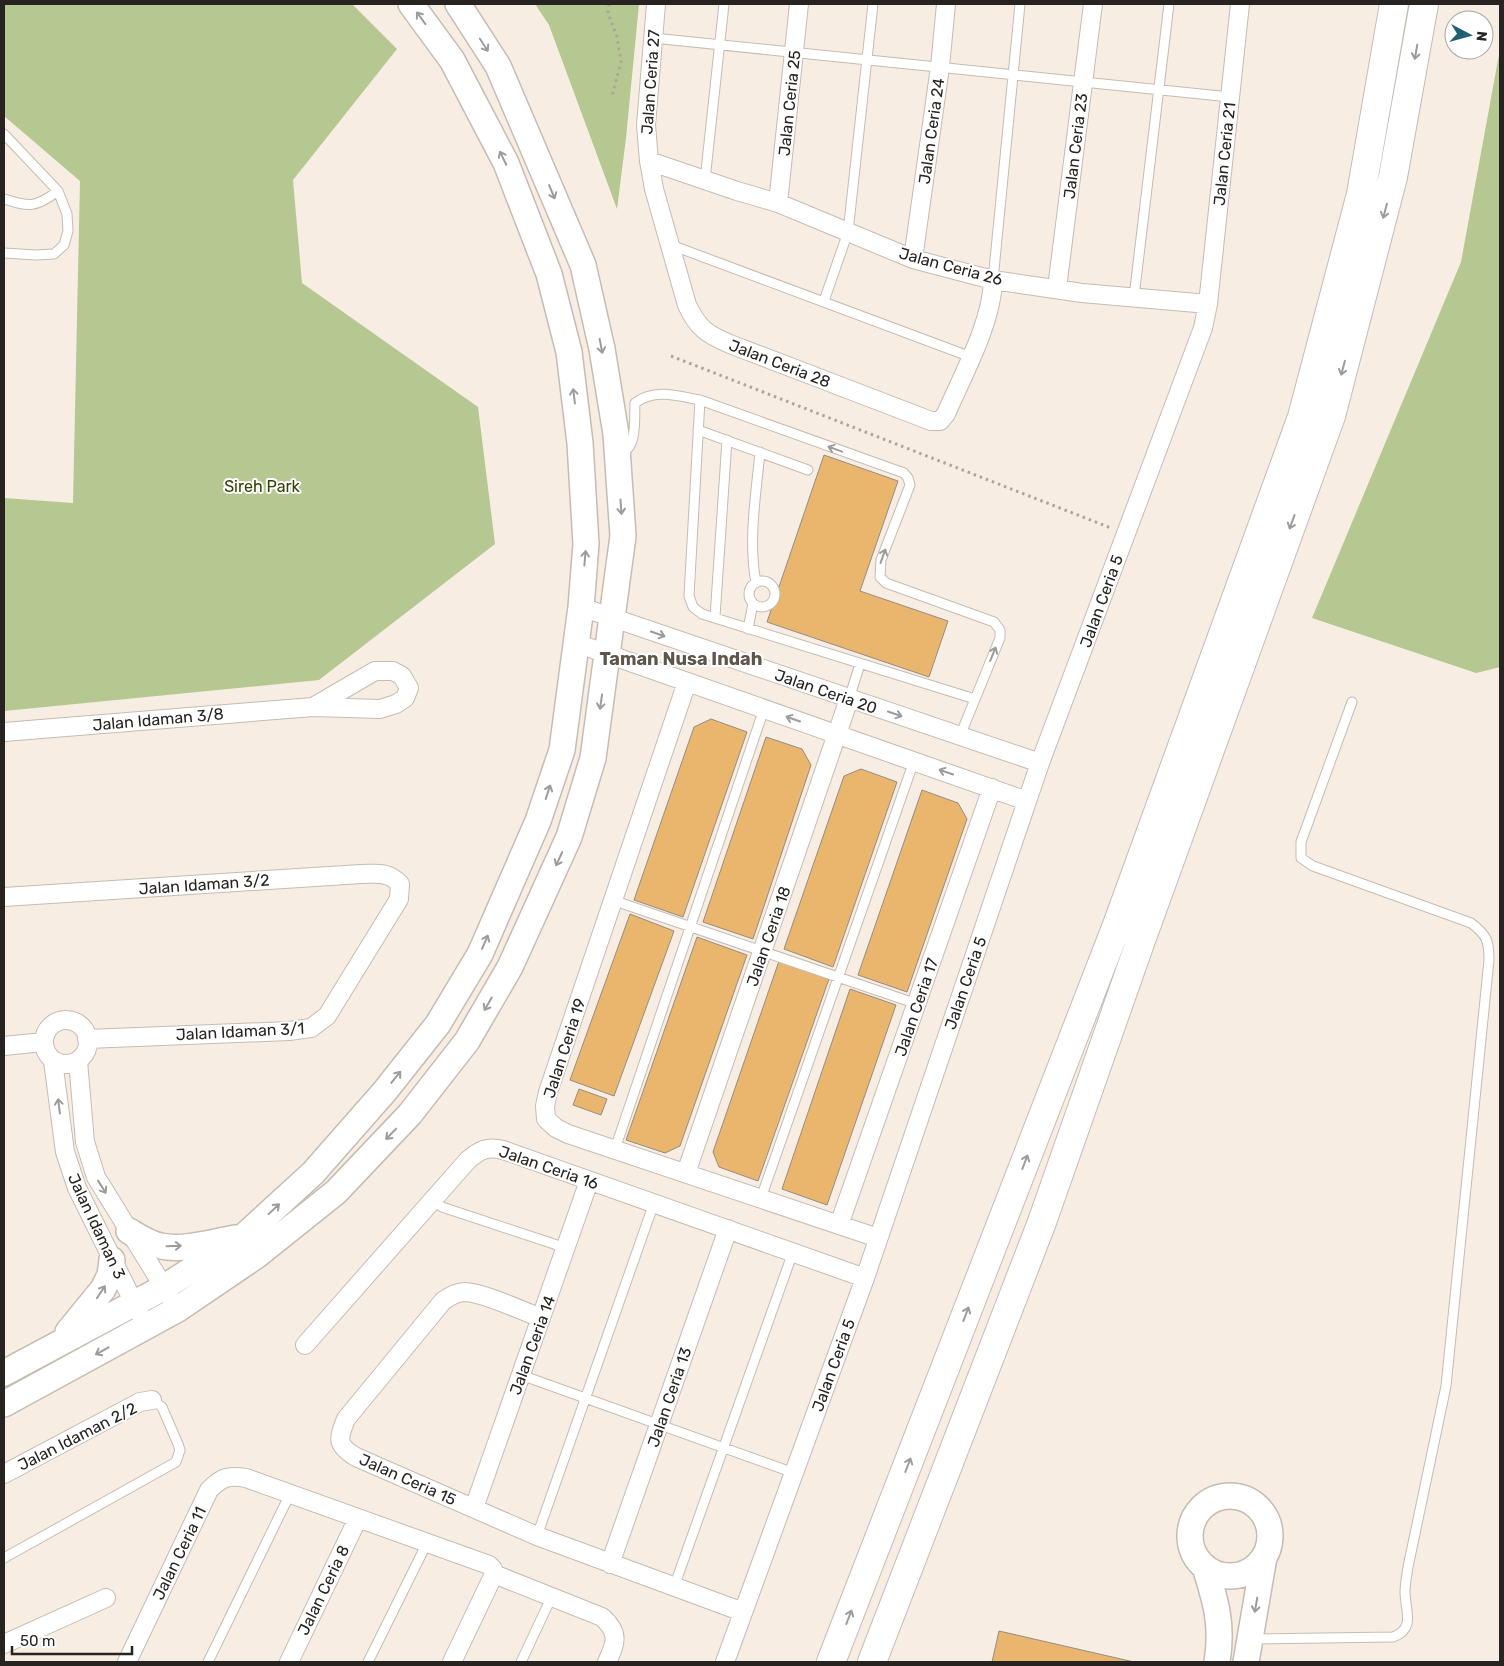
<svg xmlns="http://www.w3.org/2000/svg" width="1504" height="1666" font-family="Rubik,sans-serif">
<rect width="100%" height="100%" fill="#f7ede3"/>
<path fill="#b5c891" d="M4 4H352L397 49 293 180 302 283 478 407 495 544 319 680 4 711V498L73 503 80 181 4 116Z
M535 4H639L626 138 617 209 549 25Z
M1500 49V667L1476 673 1312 618 1461 262Z"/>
<path fill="#eab66e" stroke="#948c83" d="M824 455 898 481 860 591 948 621 929 677 767 622Z
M711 719 747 732 683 917 634 900 694 727Z
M766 737 802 749 811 765 753 939 703 922Z
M861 769 897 782 833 967 784 949 844 776Z
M922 790 958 803 967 819 907 992 858 975Z
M630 914 674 931 614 1096 570 1080Z
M697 937 747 955 680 1146 665 1153 626 1140Z
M779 961 829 979 758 1181 719 1167 713 1152Z
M850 989 896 1005 827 1205 782 1189Z
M579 1089 607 1099 601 1115 573 1105Z
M999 1631 1134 1662H992Z"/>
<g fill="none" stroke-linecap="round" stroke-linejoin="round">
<g stroke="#c5bcb2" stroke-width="11">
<path id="lane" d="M653 38 1230 97
M4 134 58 191 67 214 68 231 64 245 54 254 36 255 4 253
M705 180 724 4
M4 199C30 207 35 208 58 191
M671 245 971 357
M993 280 1020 4
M1134 297 1169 4
M824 301 848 232 873 4
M700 400 689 596 693 607 702 614 975 699
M698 430 808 470
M620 453C638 449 634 418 635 403 655 388 678 396 700 400L904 473 908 478 910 485 881 560 880 577 886 583 994 622 1000 630V638L960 736
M749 594a13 13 0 1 1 26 0a13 13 0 1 1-26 0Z
M756 583C748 540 756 495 760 452
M715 617 727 440
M748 629 753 603
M849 699 860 664
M612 900 917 1004
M615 1149 764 709
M761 1198 914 761
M432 1200 442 1207 566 1248
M521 1375 794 1473
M537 1536 654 1203
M4 1558 176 1462 180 1450 178 1444 162 1407 152 1400
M674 1587 793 1252
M1253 1639 1393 1637C1416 1629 1405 1610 1405 1592 1405 1583 1407 1575 1408 1567L1446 1386 1489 960C1489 941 1487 935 1471 923L1313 866 1301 858V842L1352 702
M208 1662 290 1494
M368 1662 427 1543
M521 1662 552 1596"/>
</g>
<g stroke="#c5bcb2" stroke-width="20">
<path id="street" d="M649 161 646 125 656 4
M778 203 799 4
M913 259 940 67 946 4
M993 280C992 323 963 374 946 414L940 421H931L730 344C706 334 698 328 687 305L654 189 649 161 737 191 778 203 913 259 993 280 1082 293 1208 304
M1057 288 1093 4
M581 607 1040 763
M576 643 1027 801
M687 682 548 1092 545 1106 546 1119 556 1128 568 1134 878 1238
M4 732 313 707 380 709 396 704 405 698 409 688 402 676 393 671H375L313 707
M4 897 361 874C377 874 388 871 400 884L399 899 327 1016 311 1028 289 1031 87 1039
M44 1042a22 22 0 1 1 44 0a22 22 0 1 1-44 0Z
M4 1046 43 1042
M53 1061 65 1152 77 1188 139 1313
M78 1061 85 1142 96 1177 170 1297
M686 1173 849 699
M839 1225 992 788
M541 1318C523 1311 484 1293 465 1292 457 1292 450 1296 443 1301L346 1419C338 1439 336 1445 356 1457L537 1536 743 1612
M305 1345 468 1160C480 1150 487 1146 503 1150L865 1278
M4 1474 140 1402 152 1400
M474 1508 589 1181
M610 1564 728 1229
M4 1644 106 1598
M127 1662 209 1490C222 1477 228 1475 246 1478L489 1565 493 1569 494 1574 602 1617C620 1633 616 1643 607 1662
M289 1662 358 1518
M452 1662 494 1574
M725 1662 865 1278 1040 763 1203 328 1208 304 1240 4"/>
</g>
<g stroke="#c5bcb2" stroke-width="28">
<path id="secondary" d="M129 1231C139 1237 149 1244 161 1246 182 1251 213 1242 235 1238
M68 1332 103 1289 110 1275 112 1260
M4 1373 163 1288 243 1237 313 1173 385 1091 438 1024 480 954 538 821 562 750 581 607 586 544 580 443 569 352 549 274 506 163 452 60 411 4
M4 1404 178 1309 256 1256 336 1192 410 1114 467 1041 510 967 569 837 593 758 623 536 616 434 602 349 583 265 498 66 458 4
M1190 1536a40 40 0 1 1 80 0a40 40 0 1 1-80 0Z
M1205 1567C1216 1602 1223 1625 1217 1662
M1246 1662 1264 1557"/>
</g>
<g stroke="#c5bcb2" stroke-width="30">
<path id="highway" d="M831 1662 1117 925 1302 417 1361 194 1394 4
M872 1662 1042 1222 1140 943 1331 416 1393 177 1424 4"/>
</g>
<path stroke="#aca49d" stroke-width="3" stroke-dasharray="2.5 4" stroke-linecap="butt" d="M609 4 608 13 617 37 621 62 612 96
M671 356 1111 528"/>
<use href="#lane" stroke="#fff" stroke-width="9"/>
<use href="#street" stroke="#fff" stroke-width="18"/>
<use href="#secondary" stroke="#fff" stroke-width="25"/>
<use href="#highway" stroke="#fff" stroke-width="28"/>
</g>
<defs><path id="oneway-shaft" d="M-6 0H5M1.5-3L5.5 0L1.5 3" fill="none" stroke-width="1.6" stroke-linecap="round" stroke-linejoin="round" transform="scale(1.25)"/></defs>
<g stroke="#9e9c9b">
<use href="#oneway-shaft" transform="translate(421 18) rotate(-126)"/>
<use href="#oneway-shaft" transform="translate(484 45) rotate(57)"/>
<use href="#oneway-shaft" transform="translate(1416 52) rotate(100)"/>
<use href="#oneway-shaft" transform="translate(503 158) rotate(-116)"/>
<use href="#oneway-shaft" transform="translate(552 192) rotate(67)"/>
<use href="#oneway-shaft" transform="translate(1385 211) rotate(105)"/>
<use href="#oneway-shaft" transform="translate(601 346) rotate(79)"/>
<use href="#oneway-shaft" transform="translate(1343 368) rotate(105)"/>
<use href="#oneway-shaft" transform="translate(574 396) rotate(-97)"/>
<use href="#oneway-shaft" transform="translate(835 449) rotate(-160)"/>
<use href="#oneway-shaft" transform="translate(621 507) rotate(86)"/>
<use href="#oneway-shaft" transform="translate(1292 522) rotate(110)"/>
<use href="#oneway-shaft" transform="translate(883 556) rotate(-71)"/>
<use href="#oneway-shaft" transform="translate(585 558) rotate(-85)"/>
<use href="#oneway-shaft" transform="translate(658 634) rotate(19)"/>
<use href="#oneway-shaft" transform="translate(993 654) rotate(-68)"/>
<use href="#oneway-shaft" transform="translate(601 702) rotate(98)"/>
<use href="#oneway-shaft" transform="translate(895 714) rotate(19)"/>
<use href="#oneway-shaft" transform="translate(793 719) rotate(-161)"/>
<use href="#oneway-shaft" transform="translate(946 772) rotate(-161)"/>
<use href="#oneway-shaft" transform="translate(548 792) rotate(-72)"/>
<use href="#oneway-shaft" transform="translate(559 859) rotate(115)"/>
<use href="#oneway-shaft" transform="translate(485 942) rotate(-66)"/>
<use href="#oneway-shaft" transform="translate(488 1004) rotate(120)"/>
<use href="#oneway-shaft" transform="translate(396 1077) rotate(-51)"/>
<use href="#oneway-shaft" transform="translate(59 1106) rotate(-97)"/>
<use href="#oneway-shaft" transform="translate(391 1134) rotate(134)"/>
<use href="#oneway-shaft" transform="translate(1025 1162) rotate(-69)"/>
<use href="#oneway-shaft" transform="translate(102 1187) rotate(58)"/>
<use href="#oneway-shaft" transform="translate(274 1209) rotate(-43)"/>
<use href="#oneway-shaft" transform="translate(174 1246) rotate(-2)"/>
<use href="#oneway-shaft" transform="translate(101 1292) rotate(-56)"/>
<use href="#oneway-shaft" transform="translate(966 1314) rotate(-69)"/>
<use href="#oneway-shaft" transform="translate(102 1351) rotate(151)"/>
<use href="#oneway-shaft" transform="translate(908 1465) rotate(-69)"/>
<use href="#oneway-shaft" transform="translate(1256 1605) rotate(100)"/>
<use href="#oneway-shaft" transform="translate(849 1617) rotate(-69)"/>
</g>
<g text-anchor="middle" stroke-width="4" stroke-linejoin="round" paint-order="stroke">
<g font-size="16" fill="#272320" stroke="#fff">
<text transform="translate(650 82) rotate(-86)" y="6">Jalan Ceria 27</text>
<text transform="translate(789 103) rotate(-84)" y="6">Jalan Ceria 25</text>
<text transform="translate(931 131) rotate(-82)" y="6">Jalan Ceria 24</text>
<text transform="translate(1075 146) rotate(-83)" y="6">Jalan Ceria 23</text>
<text transform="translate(1224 154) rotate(-84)" y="6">Jalan Ceria 21</text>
<text transform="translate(951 266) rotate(15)" y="6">Jalan Ceria 26</text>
<text transform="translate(780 363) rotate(21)" y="6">Jalan Ceria 28</text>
<text transform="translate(1101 601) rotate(-70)" y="6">Jalan Ceria 5</text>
<text transform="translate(826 691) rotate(19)" y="6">Jalan Ceria 20</text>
<text transform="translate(158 719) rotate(-5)" y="6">Jalan Idaman 3/8</text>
<text transform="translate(204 884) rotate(-4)" y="6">Jalan Idaman 3/2</text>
<text transform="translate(768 936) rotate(-71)" y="6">Jalan Ceria 18</text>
<text transform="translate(965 983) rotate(-71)" y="6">Jalan Ceria 5</text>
<text transform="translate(916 1007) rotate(-71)" y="6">Jalan Ceria 17</text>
<text transform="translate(240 1031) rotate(-3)" y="6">Jalan Idaman 3/1</text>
<text transform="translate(564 1048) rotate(-72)" y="6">Jalan Ceria 19</text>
<text transform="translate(549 1167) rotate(19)" y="6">Jalan Ceria 16</text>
<text transform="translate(97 1226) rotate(65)" y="6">Jalan Idaman 3</text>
<text transform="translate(532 1345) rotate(-70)" y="6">Jalan Ceria 14</text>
<text transform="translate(833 1365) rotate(-70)" y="6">Jalan Ceria 5</text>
<text transform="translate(669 1397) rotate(-71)" y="6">Jalan Ceria 13</text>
<text transform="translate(77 1436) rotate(-27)" y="6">Jalan Idaman 2/2</text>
<text transform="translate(408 1479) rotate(24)" y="6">Jalan Ceria 15</text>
<text transform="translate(179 1553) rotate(-64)" y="6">Jalan Ceria 11</text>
<text transform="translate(323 1590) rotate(-64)" y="6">Jalan Ceria 8</text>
</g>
<g font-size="16" fill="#314003" stroke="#fff">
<text x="262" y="492">Sireh Park</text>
</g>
<g font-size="18" font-weight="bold" fill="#5e564d" stroke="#fff">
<text x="681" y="665">Taman Nusa Indah</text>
</g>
</g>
<rect width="1504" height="1666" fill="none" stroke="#272320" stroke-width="10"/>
<g transform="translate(1469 35) rotate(96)"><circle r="24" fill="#ffffff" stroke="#a9a7a6"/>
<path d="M0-4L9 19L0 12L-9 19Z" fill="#206075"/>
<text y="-8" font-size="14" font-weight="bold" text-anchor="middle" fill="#272320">N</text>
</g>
<path d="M12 1646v8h120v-8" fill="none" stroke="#272320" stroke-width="2.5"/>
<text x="20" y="1646" font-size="15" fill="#272320" stroke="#ffffff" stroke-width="4" paint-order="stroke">50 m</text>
</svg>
